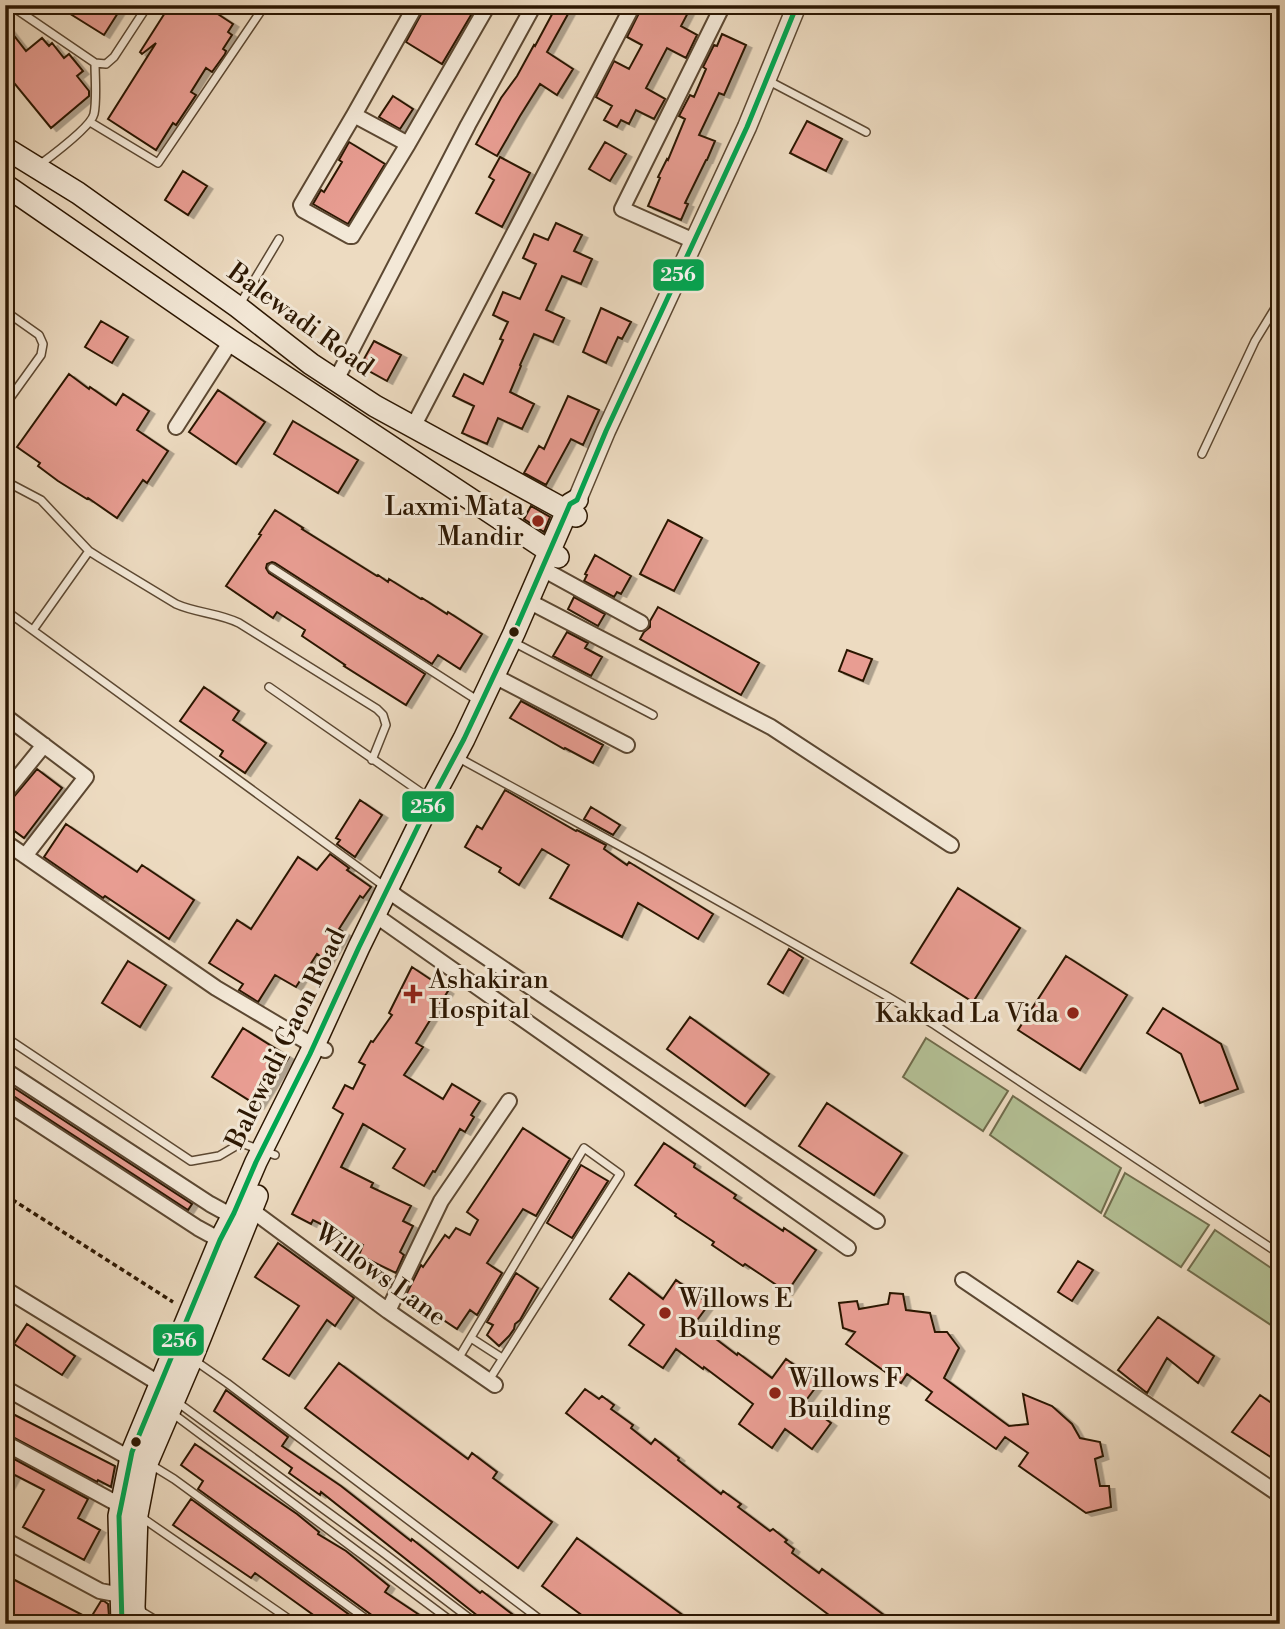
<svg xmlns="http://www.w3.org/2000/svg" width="1285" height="1629" font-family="'Libre Bodoni',serif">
<defs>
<filter id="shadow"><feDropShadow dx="5.5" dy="3" stdDeviation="0" flood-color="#0004"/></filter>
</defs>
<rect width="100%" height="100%" fill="#eddbc1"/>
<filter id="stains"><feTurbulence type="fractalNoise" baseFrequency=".00286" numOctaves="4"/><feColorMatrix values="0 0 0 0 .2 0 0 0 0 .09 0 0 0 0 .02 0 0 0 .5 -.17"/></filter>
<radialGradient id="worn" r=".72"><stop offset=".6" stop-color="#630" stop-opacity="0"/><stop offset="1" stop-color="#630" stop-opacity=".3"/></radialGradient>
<path fill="#b4c196" stroke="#706c4c" stroke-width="2" d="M926 1038 1008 1091 983 1131 903 1077Z
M1013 1096 1121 1168 1101 1213 990 1135Z
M1125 1173 1209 1225 1181 1267 1104 1216Z
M1215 1230 1280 1274V1331L1188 1270Z"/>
<path fill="#e89d92" stroke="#2c1702" stroke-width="2" filter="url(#shadow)" d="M56 5H123L104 35Z
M170 5H204L233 24 228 32 232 35 223 49 226 51 225 54 212 72 206 68 191 92 196 95 176 125 173 123 156 150 108 119 156 43 142 54 140 52Z
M426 5H477L442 64 406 42Z
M557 5H573L547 52 573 69 557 95 540 84 520 116 497 156 476 144 501 98 517 76 534 45 535 46Z
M643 5H651L661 11 664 5H692L681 26 697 35 686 58 667 48 646 88 665 99 654 119 636 110 629 124 621 120 617 127 604 120 612 106 596 97 614 61 629 69 642 45 627 37Z
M5 24 26 51 42 38 49 46 52 43 64 58 69 54 83 71 77 76 89 91V96L51 128 5 72Z
M722 34 746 45 724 95 719 93 699 135 715 141 707 160H706L685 203 688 204 681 220 648 206 660 178 658 177 667 159 668 160 685 119 679 116 690 95 694 97 706 69 703 67 714 45 717 46Z
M393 96 413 109 400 129 379 117Z
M807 121 842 139 826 171 790 153Z
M349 142 385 164 348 224 313 204 321 190 324 192 342 162 339 160Z
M605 142 626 154 610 181 589 169Z
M500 157 530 173 502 227 476 213 494 180 489 177Z
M183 171 207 186 188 215 165 200Z
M556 223 582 235 574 251 592 259 581 284 562 276 546 310 564 318 553 342 534 334 520 365 521 366 510 392 534 404 522 429 498 418 487 444 462 433 474 406 453 396 464 374 483 384 503 340 500 339 508 322 493 315 503 292 520 299 536 264 523 258 534 234 548 240Z
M601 308 631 322 622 339 618 337 606 363 583 352Z
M101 321 128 337 112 363 85 347Z
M374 341 401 355 387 381 360 366Z
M69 374 89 389 90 387 116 405 123 394 149 411 137 430 168 451 147 483 143 480 117 518 88 498 87 499 58 481 38 466 40 463 17 447Z
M218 390 265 422 236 464 189 432Z
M568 396 599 410 583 445 571 439 546 485 524 473 539 446 544 449Z
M293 421 358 460 338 493 274 454Z
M531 506 550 517 544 532 524 519Z
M275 510 303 528 302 529 377 576 378 575 388 582 389 579 421 599 422 598 447 614 448 612 482 634 460 669 438 655 432 664 275 563 272 562 267 564 266 568 269 573 425 674 406 705 344 666 345 665 302 636 305 630 277 612 273 618 226 586 261 535 259 534Z
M668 520 702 538 674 591 640 574Z
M595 555 631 576 621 594 617 592 614 597 584 581 587 575 585 574Z
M574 597 605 614 598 626 568 609Z
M658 607 759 663 741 695 640 639 644 632 650 627V621Z
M567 632 588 643 585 648 602 657 591 676 553 656Z
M847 650 872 659 863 681 839 671Z
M204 687 239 711 233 720 266 743 245 773 220 756 223 751 180 721Z
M521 701 603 745 593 763 565 748 564 749 510 718Z
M37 769 62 788 24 838 5 824V802L12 799Z
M505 790 576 831 577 830 606 845 604 849 627 865 629 862 713 914 698 939 638 903 622 937 550 898 569 865 542 849 519 885 499 872 501 868 465 847 477 826 482 829Z
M360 800 382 815 355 857 337 844 340 840 336 838Z
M591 807 620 825 613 835 584 819Z
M66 824 137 872 142 865 194 900 169 939 105 896 103 898 44 857Z
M330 854 349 868 347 870 371 887 363 898 360 896 339 929 345 933 327 961 317 954 296 987 275 975 258 1002 239 990 243 984 209 963 237 920 251 929 298 857 317 870Z
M958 888 1020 928 973 1002 911 963Z
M789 949 803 958 783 993 768 984Z
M1066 956 1127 995 1080 1070 1018 1030Z
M128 961 166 985 140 1027 102 1003Z
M412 967 448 991 416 1043 423 1047 404 1075 443 1099 452 1084 480 1101 471 1115 474 1117 465 1132 460 1129 435 1172 433 1171 424 1186 393 1168 405 1149 363 1124 341 1167 373 1183 371 1187 411 1206 403 1221 413 1226 400 1252 404 1255 396 1273 359 1255 363 1245 313 1220 311 1224 292 1214 343 1114 333 1108 345 1085 353 1089 365 1065 359 1062 371 1041 373 1042 392 1015 389 1013Z
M1163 1008 1221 1044 1238 1089 1200 1103 1181 1054 1147 1033Z
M690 1017 769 1074 745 1106 667 1049Z
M243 1028 289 1057 258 1106 212 1077Z
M5 1082 192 1204 188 1210 10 1094 5 1092Z
M827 1103 902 1153 874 1195 799 1146Z
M523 1128 570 1159 536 1216 523 1209 487 1263 502 1273 477 1315 470 1310 457 1329 406 1295 421 1265 423 1267 445 1235 449 1238 456 1228 470 1235 478 1220 467 1212Z
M664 1143 695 1164 694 1167 736 1195 734 1198 783 1231 784 1228 816 1250 787 1292 745 1264 743 1266 712 1245 714 1242 675 1216 676 1214 635 1185Z
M581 1165 608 1181 572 1238 547 1223Z
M278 1243 354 1298 335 1326 327 1320 289 1376 263 1359 299 1306 255 1277Z
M1078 1261 1093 1270 1072 1301 1058 1292Z
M516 1273 538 1288 520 1320 515 1324 514 1329 509 1336 499 1346 487 1335 493 1325 487 1322Z
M629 1273 663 1299 676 1280 709 1304 695 1323 737 1355 738 1353 772 1378 786 1359 819 1383 804 1403 831 1423 812 1449 785 1429 772 1448 739 1424 753 1404 704 1367 703 1369 676 1349 663 1368 629 1345 644 1325 610 1299Z
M890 1293 903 1294 906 1310 930 1313 935 1332H947L959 1348 944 1378 1009 1426 1028 1424 1023 1394 1052 1406 1072 1424 1080 1438 1100 1442 1103 1456 1095 1459 1100 1486H1109L1111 1507 1086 1513 1019 1466 1028 1453 1005 1437 996 1449 926 1400 932 1392 907 1374 901 1383 846 1344 855 1332 843 1328 839 1303 857 1301 859 1309 888 1304Z
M1158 1317 1214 1356 1198 1383 1167 1358 1147 1393 1118 1370Z
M27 1324 75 1356 62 1375 14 1344Z
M339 1363 468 1459 472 1453 497 1472 493 1478 552 1522 518 1568 305 1408Z
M585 1389 599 1399 602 1396 614 1405 611 1409 633 1425 631 1428 651 1444 655 1439 679 1458 678 1460 688 1468 721 1494 723 1491 741 1504 738 1507 770 1531 773 1529 787 1540 785 1542 794 1549 792 1553 819 1573 822 1569 896 1624H841L793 1588 566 1413Z
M226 1390 288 1437 282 1446 341 1486 411 1541 412 1539 480 1593 482 1591 525 1624H488L321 1492 320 1495 289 1473 292 1468 214 1411Z
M1260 1395 1280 1409V1463L1232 1432Z
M5 1410 115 1466 111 1487 98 1480 97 1482 5 1433Z
M195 1444 297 1514 319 1532 318 1534 346 1551 389 1586 385 1592 433 1624H379L377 1619 198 1489 203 1481 181 1465Z
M5 1454 88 1499 78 1518 100 1530 84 1560 23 1527 44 1490 15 1475 5 1493Z
M191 1499 362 1624H326L255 1573 251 1578 173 1525Z
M577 1538 695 1624H594L542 1586Z
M5 1575 90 1619 101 1601H104L108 1604 109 1616 104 1624H20L5 1616Z"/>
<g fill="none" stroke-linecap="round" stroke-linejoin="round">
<g stroke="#5c4832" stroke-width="10">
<path id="service" d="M10 5 95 63 106 64 114 57 148 5
M767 80 866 132
M90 122 158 163 265 5
M38 166C50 157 91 127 94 114 97 100 95 77 95 63
M240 304 279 239
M5 311 39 335 43 344 41 355 5 405
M1202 454 1255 341 1280 300
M5 481 41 500 89 551 100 558 176 604C196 613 219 613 239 623L377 709 383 715 386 725 372 760
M272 568 480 702
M5 610 384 886
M33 630 89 551
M517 644 653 715
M269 687 429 798
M457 757 642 858 885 995 935 1025 1280 1254
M5 1037 191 1161 219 1156 241 1143 275 1155
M471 1338 502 1358
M458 1359 584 1148 620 1174 489 1380
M194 1360 227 1383 546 1624
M177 1402 381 1551 477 1624
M172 1413 455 1624
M148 1463 174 1479 373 1624
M141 1517 296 1624
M139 1610 162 1624"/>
</g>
<g stroke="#5c4832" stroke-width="18">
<path id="minor" d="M416 5 354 115 301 205 303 210 350 236H352L408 144 488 5
M354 115 408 144
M694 241 622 209 723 5
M336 380 468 125 534 5
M176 427 231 341
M413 427 633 5
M550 573 641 623
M536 605 771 727 951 845
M500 679 627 745
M5 716 86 777 25 856
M5 793 44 745
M5 842 216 988 314 1046 325 1050
M388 889 397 897 877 1221
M375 915 848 1248
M5 1070 210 1204 232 1216
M5 1102 198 1228 220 1240
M246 1206 388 1311 495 1385
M963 1280 1280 1495
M5 1289 160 1384
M388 1311 441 1201 509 1101
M5 1388 131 1459
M5 1443 127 1509
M5 1540 100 1591 121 1595"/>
</g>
<g stroke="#5c4832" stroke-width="21">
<path id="tertiary" d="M577 500 606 431 747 127 797 5"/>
</g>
<g stroke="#2c1702" stroke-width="24">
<path id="secondary" d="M5 148 78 193 238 307 311 364 375 406 576 516
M5 185 231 341 558 557
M135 1617 134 1607 137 1515 147 1463 192 1358 257 1196
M122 1624 119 1516 132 1452 220 1240 234 1213 256 1162 310 1054 359 947 424 814 464 739 514 633 570 504 577 500"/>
</g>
<path stroke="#2c1702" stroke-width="3.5" stroke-dasharray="5 3.5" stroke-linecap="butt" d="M5 1195 173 1302"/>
<use href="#service" stroke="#f3e8d7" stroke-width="7"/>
<use href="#minor" stroke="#f3e8d7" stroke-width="14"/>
<use href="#tertiary" stroke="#f3e8d7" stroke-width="18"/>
<use href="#secondary" stroke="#f3e8d7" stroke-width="21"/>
<g stroke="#f3e8d7" stroke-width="10">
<path id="bus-1" d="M122 1624 119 1516 132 1452 220 1240 234 1213 256 1162 310 1054 359 947 424 814 464 739 514 633 570 504 577 500 606 431 747 127 797 5"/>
</g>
<use href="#bus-1" stroke="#00a651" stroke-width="5"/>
</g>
<g fill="#8f2418" stroke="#f3e8d7" stroke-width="2.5">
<circle cx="538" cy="521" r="7"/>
<path d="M409.5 983.5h7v7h7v7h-7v7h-7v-7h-7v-7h7z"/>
<circle cx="1073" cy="1013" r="7"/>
<circle cx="665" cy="1313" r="7"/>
<circle cx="775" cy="1393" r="7"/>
</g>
<g fill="#2c1702" stroke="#f3e8d7" stroke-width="2.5">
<circle cx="514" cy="632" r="6"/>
<circle cx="136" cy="1442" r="6"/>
</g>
<g text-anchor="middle" stroke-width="6" stroke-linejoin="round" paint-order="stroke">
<g font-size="26" fill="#2c1702" stroke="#f3e8d7">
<text transform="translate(301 319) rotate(36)" y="9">Balewadi Road</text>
<text transform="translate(285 1038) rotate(-64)" y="9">Balewadi Gaon Road</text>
<text transform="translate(381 1274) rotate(36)" y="9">Willows Lane</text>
</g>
<g font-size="26" fill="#2c1702" stroke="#f3e8d7" text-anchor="start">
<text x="524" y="515" text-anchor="end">Laxmi Mata<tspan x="524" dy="30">Mandir</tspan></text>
<text x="429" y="988">Ashakiran<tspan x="429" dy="30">Hospital</tspan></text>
<text x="1059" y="1022" text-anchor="end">Kakkad La Vida</text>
<text x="679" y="1307">Willows E<tspan x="679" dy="30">Building</tspan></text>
<text x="789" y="1387">Willows F<tspan x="789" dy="30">Building</tspan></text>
</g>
</g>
<g stroke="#f3e8d7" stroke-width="2.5">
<rect x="652" y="258" width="53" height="34" rx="7" fill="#00a651"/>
<rect x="401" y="790" width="54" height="33" rx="7" fill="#00a651"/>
<rect x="152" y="1323" width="53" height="34" rx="7" fill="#00a651"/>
</g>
<g font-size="19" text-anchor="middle" font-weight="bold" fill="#fff">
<text x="678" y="281">256</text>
<text x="428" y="813">256</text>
<text x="179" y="1347">256</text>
</g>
<rect width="1285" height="1629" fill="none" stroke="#eddbc1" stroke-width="28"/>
<rect x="7" y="7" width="1271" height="1615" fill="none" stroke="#2c1702" stroke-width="3.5"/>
<rect x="14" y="14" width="1257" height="1601" fill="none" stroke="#2c1702" stroke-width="2"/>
<rect width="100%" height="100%" filter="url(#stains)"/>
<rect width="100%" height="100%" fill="url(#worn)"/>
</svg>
